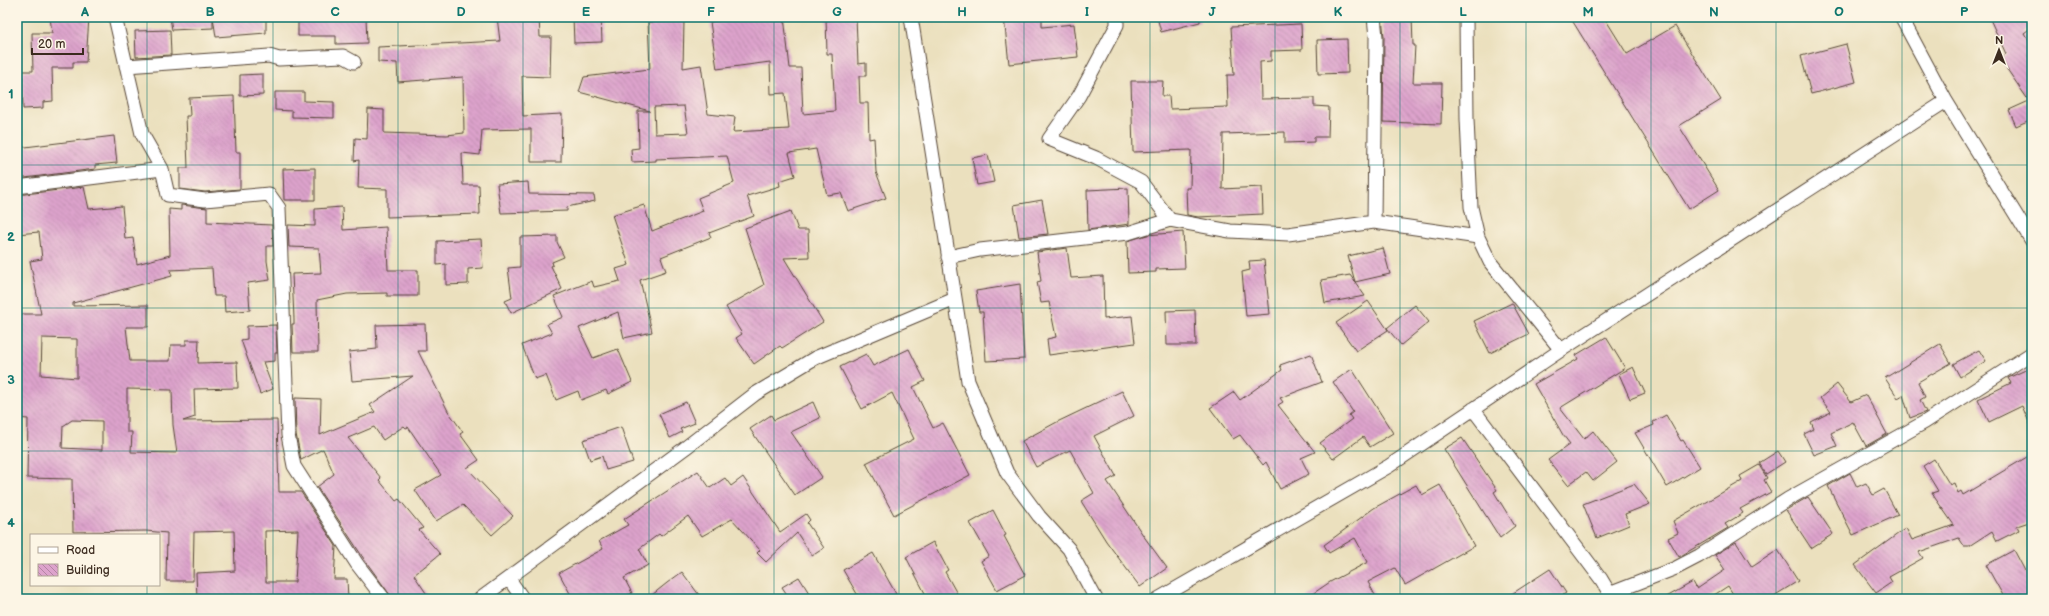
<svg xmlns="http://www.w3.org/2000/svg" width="2049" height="616" font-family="'Balsamiq Sans',sans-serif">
<defs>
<pattern id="building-back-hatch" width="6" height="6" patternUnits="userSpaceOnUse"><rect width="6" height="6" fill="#dda3cc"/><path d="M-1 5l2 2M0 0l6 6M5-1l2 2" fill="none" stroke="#b485a5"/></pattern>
</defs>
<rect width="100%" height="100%" fill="#fcf5e5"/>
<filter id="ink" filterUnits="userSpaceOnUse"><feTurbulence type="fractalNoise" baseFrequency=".025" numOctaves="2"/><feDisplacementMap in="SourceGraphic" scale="8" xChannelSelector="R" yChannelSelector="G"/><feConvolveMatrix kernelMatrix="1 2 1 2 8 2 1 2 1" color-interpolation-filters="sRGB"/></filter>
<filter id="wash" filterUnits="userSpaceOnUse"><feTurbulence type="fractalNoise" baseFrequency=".012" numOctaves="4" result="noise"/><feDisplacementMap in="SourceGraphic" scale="16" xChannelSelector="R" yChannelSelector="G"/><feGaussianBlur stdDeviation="0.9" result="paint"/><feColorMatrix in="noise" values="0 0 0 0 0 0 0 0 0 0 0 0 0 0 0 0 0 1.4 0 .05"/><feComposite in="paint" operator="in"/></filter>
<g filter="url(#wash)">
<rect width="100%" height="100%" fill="#ebe0be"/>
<g id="blocks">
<path fill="url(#building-back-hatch)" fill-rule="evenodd" d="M50 17H89L86 62H73V68H52L53 101 43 102V108L23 109 22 71H33L32 33H52Z
M170 17H213V28L172 30Z
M213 17H266V33L216 37Z
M298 17H366L367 43 336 44V36H298Z
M497 17H539L540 37H551L550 77 522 76 523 116 562 114 561 162H531V129L482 130 480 155 462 153 463 185H479L480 214 387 217V189L358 188 359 160 354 161 355 138 367 139 368 109 384 110V133L447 135 464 133 463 77 398 82 397 63 378 62V47L500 41Z
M573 17H601L602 42 574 43Z
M742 17H784L790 68H801L803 114 835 111 832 54H827L826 17H856L858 64 866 63V76H859L860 103H868L869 139 874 138 876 172 886 198 848 211 841 193 827 195 816 149 789 153 795 176 779 181 780 186 747 196 754 216 709 233 711 237 661 257 666 271 640 280 652 332 624 338 618 312 579 328 593 358 618 349 632 382 608 394 606 390 581 400 578 391 556 400 546 375 535 379 522 345 552 333 547 324 563 317 554 296 592 281 594 287 620 281 616 269 629 265 612 215 644 205 652 231 703 211 698 198 734 183 727 156 656 159V161L632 162 631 149 639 148 638 111H650L579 92 584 77 650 69 648 22 684 21 683 68 701 65 708 114 735 117 733 132 789 129 785 93 771 94 770 62 717 69 710 22ZM684 106 688 133 655 134 654 107Z
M1004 17H1042V27L1074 24 1078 57 1009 64Z
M1157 17H1200V22L1161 32Z
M1382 17H1412L1413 45H1415L1413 83H1442L1441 124 1383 122 1384 37Z
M1570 17H1604L1627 54 1675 26 1721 100 1679 126 1719 190 1689 209Z
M1989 17H2032V27L2024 33 2032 46V119L2016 126 2009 110 2029 101 2000 59 2006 54Z
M1301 24 1302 50 1271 51V61L1260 62 1261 99 1314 98V106L1329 107 1328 137H1314V142L1285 143V132L1223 134 1222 189 1262 187 1263 214 1198 217 1187 215 1186 188H1190L1191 150 1133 152 1131 81H1163L1162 96H1169L1170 109 1228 107 1227 75H1234L1231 27Z
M170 30 171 55 136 57 135 31Z
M1347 39 1348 73 1318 74 1317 40Z
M1846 44 1856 82 1811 94 1801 56Z
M263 74V95L240 96V75Z
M275 92H304V101L334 102V118L292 117V111L275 110Z
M234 96 236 152H240V189L205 192 180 189V168H188L186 116H190L189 98Z
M114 136 117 163 95 165V169L17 179V148Z
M988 155 994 182 977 185 972 158Z
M315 168V200H284L283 169Z
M528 182 529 194 594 195 595 201 567 207V211L501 213 497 184Z
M84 187 89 209 122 206 125 239 133 238 137 264 170 255 169 209 181 210V205L207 208V222L272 225 273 246H267V261L270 280 248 283 250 310 225 312 224 296H214L212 268 170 270 172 276 73 303V306L148 305V327H126L130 361H170L171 345H186V340H199L198 363 237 362 238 388 194 389 195 417 183 421 277 420 279 492H301L336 546 334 579H347L348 599H197L196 573 235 571 234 531 194 532 193 581H166L167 533 146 531 73 532 72 479 27 478 28 419 17 418V314H41L30 261 42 259 39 232 17 234V195ZM42 338 77 339V378L41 375ZM127 389 172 390 173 425 177 453 131 452 132 432H127ZM72 420 102 421V450L62 448 63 426ZM298 530 295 582H266L265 531Z
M1128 188 1129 224 1088 230 1087 190Z
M1042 200 1048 234 1019 237 1014 205Z
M342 207 343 230 386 227 388 270H418V296H387V293L347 294 317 300 318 352H293L292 324H294V319L292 274 321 273 319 248 289 247 288 225 315 226V209Z
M791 211 798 230H808L809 257 784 258 823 322 782 348 780 346 754 364 736 338 742 334 726 307 764 285 745 228Z
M1183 232 1185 268 1156 269V272L1128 273 1127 241 1147 235Z
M557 236V242L564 257 552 262 553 265 551 266 562 289 511 313 505 301 512 298 508 268 520 267V237Z
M481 239 483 268 468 269V284L446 285V264L437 265V241Z
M1067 248 1071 278 1103 276 1104 319 1132 316 1135 343 1049 355 1047 339 1056 337 1049 302 1041 303 1037 282 1041 281 1037 252Z
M1383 248 1390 274 1355 282 1348 256Z
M1264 260 1270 314 1246 316 1242 272 1250 270 1249 261Z
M1350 275 1365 296 1325 303 1321 280Z
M1020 284 1024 359 986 361 983 312H979L976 291Z
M1368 301 1388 330 1356 351 1336 323Z
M1512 303 1529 334 1490 353 1474 321Z
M1415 305 1429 322 1401 345 1387 328Z
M1195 310 1196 345H1167L1166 311Z
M425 324 426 351H418L448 411 463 432 460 434 479 460 467 468 513 516 492 535 463 505 436 521 415 490 441 475 408 427 406 428 404 426 383 440 374 427 348 438 381 478 379 480 396 501 399 499 423 528 419 530 440 554 414 575 430 599H393L364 559 317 487 334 474 323 449 301 460 296 434 295 398 321 399 320 435 375 412 370 405 413 376 352 381 349 352 377 349 376 325Z
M276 325 277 353H275V361L263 362 273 389 260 394 241 340 247 339V326Z
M1606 337 1625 368 1560 408 1584 439 1593 431 1617 462 1593 481 1586 472 1568 485 1548 460 1570 444 1563 435 1534 384 1578 359 1576 355Z
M1940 344 1951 363 1918 382 1925 397 1920 400 1926 412 1910 418 1903 395 1898 398 1885 378Z
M909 349 925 381 913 387 933 428 943 423 970 475 894 515 866 463 914 439 892 393 862 409 840 367 866 354 873 366Z
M1979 350 1986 361 1960 377 1953 364Z
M1311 354 1322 382 1280 398 1283 402 1278 405 1315 452 1301 458 1309 474 1280 489 1266 462 1263 465 1240 435 1233 439 1210 408 1234 392 1240 400 1282 370 1280 365Z
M1633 367 1645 393 1630 399 1619 374Z
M2032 367V429L2022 406 1989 422 1978 399 2011 383 2008 378Z
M1352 369 1393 433 1370 447 1363 437 1333 459 1320 443 1352 419 1349 415 1353 412 1333 382Z
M1837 384 1851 402 1866 395 1887 434 1866 446 1853 422 1831 433 1837 446 1814 455 1804 434 1814 429 1811 422 1831 412 1820 398Z
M1122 391 1134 416 1094 436 1116 476 1107 481 1145 538 1167 568 1140 587 1106 541 1081 501 1094 493 1070 450 1036 467 1022 441 1057 422Z
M686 402 695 423 680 429 682 432 670 438 659 414Z
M813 402 820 418 791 432 822 477 795 495 750 429 771 415 774 420Z
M1666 415 1681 441 1683 440 1700 467 1667 487 1635 433 1654 425 1653 422Z
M621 427 633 462 606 470 602 456 590 460 583 440Z
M1462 438 1497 490 1494 492 1515 526 1500 538 1444 449Z
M1778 451 1785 462 1766 474 1759 463Z
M2032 454V521L2017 526 2019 530 1997 541 1992 531 1969 546H1964L1959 538 1919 552 1923 558 1889 577 1892 582 1876 593 1855 565 1906 528 1912 540 1954 525 1935 498 1932 493 1938 491 1923 466 1934 459 1950 485 1954 483 1958 493 1961 491 1963 495Z
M1759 465 1767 478 1764 480 1771 492 1740 509 1743 513 1725 524 1728 528 1679 557 1668 538 1678 533 1673 521 1742 481 1740 476Z
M698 471 710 488 725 478 731 486 743 477 780 532 806 514 810 520 807 523 824 548 812 556 797 533 766 562 757 553 760 550 732 519 702 536 688 516 661 536 659 534 639 549 648 565 624 578 632 593 622 599H573L559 573 603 549 599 541 628 525 624 519Z
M1850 473 1857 487 1866 483 1873 495 1884 489 1898 515 1853 535 1828 486Z
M1634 484 1650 504 1625 514 1629 525 1597 538 1583 504Z
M1416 485 1422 495 1440 485 1474 546 1405 585 1395 568 1368 582 1377 599H1305L1330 582 1368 562 1355 538 1329 553 1324 545 1374 508Z
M1808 497 1833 534 1811 548 1786 510Z
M993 510 1006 535 1004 536 1025 575 997 590 981 561 989 556 970 523Z
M933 542 948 570 945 572 960 599H928L906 557Z
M1736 542 1752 567 1778 550 1798 581 1769 599H1736L1728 586 1708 599H1663L1693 582 1697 589 1725 570 1715 555Z
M2014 550 2032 584V599H2005L1986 565Z
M873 553 896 594 887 599H860L843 570Z
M1550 569 1566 593 1557 599H1504Z
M682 572 702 599H647L667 583Z
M799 577 809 593 800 599H790L782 587Z"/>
</g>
</g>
<g filter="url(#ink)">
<use href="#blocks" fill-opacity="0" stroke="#554536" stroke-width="1"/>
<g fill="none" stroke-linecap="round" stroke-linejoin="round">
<g stroke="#554536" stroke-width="15">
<path id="street" d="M115 17 142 134 162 169 168 195 205 200 269 194 279 208 288 435 294 466 357 564 384 599
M911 17 968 381 1007 473 1039 516 1069 549 1096 599
M1117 17V25L1079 96 1049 139 1096 158 1141 182 1170 220
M1374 17 1376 37 1374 222
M1466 17 1467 119 1471 207 1478 237 1490 262 1561 350
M1901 17 1946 101 2032 241
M126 66 269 56 279 59 343 56 354 62
M17 187 162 169
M948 257 980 250 1128 233 1170 220 1230 231 1288 234 1374 222 1478 237
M1473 409 1601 579 1613 599
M509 579 523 599
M1609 594 1676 568 1699 556 1788 499 1925 422 2032 353
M480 599 685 448 755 394 815 358 955 299
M1158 599 1389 466 1561 350 1946 101"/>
</g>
<use href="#street" stroke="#fff" stroke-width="13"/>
</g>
</g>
<path fill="none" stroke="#0f766e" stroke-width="1" stroke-opacity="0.55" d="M147 17V535M273 17V599M398 17V599M523 17V599M649 17V599M774 17V599M899 17V599M1024 17V599M1150 17V599M1275 17V599M1400 17V599M1526 17V599M1651 17V599M1776 17V599M1902 17V599M17 165H2032M17 308H2032M17 451H2032M147 585V599"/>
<rect width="2049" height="616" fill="none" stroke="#fcf5e5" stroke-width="44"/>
<rect x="30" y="534" width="130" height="52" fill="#fcf5e5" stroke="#afa495"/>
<rect x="38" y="547" width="20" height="6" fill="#ffffff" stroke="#afa495"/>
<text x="66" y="554" font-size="12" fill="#3b2a1e">Road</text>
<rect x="38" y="564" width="20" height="12" fill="url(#building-back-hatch)" stroke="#afa495"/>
<text x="66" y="574" font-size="12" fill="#3b2a1e">Building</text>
<g transform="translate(1999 50)" stroke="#fcf5e5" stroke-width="3" paint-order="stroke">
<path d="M0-3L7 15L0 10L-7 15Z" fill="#3b2a1e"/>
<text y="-6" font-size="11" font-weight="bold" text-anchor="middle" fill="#3b2a1e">N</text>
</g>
<path d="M32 48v6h51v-6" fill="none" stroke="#3b2a1e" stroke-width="2"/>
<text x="38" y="48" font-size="12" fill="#3b2a1e" stroke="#fcf5e5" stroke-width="3" paint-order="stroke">20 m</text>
<rect x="22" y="22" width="2005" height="572" fill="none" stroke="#0f766e" stroke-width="1.5"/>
<g font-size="13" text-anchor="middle" font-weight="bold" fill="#0f766e">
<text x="85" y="16">A</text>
<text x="210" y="16">B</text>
<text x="335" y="16">C</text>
<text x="461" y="16">D</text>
<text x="586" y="16">E</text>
<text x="711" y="16">F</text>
<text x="837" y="16">G</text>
<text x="962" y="16">H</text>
<text x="1087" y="16">I</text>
<text x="1212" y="16">J</text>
<text x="1338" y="16">K</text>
<text x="1463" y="16">L</text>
<text x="1588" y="16">M</text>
<text x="1714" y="16">N</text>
<text x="1839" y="16">O</text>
<text x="1964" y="16">P</text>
<text x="11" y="98">1</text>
<text x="11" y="241">2</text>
<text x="11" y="384">3</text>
<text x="11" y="527">4</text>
</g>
</svg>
